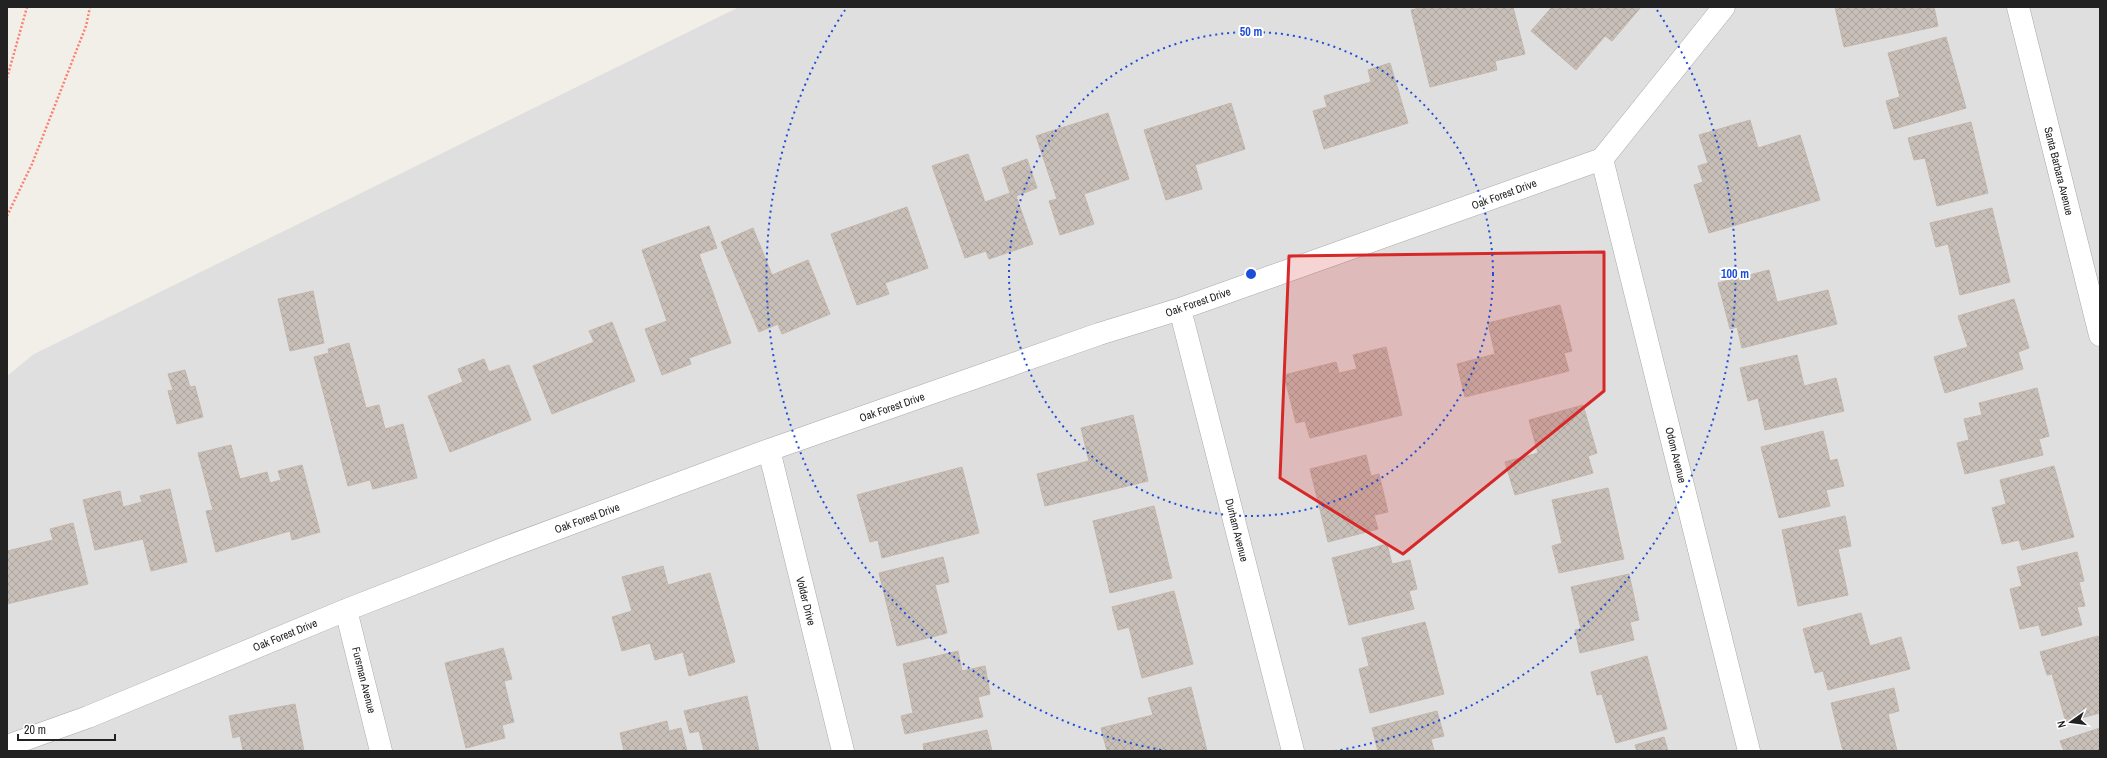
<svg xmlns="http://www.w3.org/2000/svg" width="2107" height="758" font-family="'Archivo Narrow',sans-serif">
<defs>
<pattern id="building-cross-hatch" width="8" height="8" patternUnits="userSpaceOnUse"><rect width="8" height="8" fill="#c7bfb8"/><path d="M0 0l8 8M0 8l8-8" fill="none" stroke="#aba49e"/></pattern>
</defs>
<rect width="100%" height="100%" fill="#f2efe9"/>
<path fill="#e0dfdf" d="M739 7H2100V751H7V376L34 354Z"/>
<path fill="url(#building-cross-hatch)" stroke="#c4b6ab" d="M1424 7H1513L1525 54 1495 61 1497 70 1430 87 1411 10Z
M1552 7H1641L1612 41 1605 36 1576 70 1531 31Z
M1835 7H1934L1938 26 1844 47Z
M1946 37 1966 108 1894 129 1886 101 1900 97 1888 53Z
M1390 63 1408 123 1324 149 1313 111 1327 107 1324 96 1371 82 1368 70Z
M1231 103 1245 149 1195 165 1202 189 1166 200 1144 130Z
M1108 113 1129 179 1084 194 1094 224 1060 235 1049 201 1057 199 1036 136Z
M1750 120 1758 148 1800 135 1820 200 1709 233 1694 185 1703 182 1698 166 1708 163 1699 135Z
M1971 122 1988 193 1937 206 1925 158 1914 160 1908 138Z
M968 154 985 202 1010 193 1002 168 1027 159 1037 188 1016 196 1033 244 989 259 986 251 965 258 932 166Z
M907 207 928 268 885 283 889 294 857 305 831 234Z
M1992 208 2010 282 1960 295 1948 244 1936 247 1930 223Z
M709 226 717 248 699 254 731 343 689 358 691 364 662 375 645 329 667 321 642 250Z
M753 228 772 275 808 260 830 314 782 334 778 324 759 332 721 242Z
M1769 270 1777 302 1828 290 1837 324 1742 348 1737 327 1730 329 1718 283Z
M313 291 324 343 290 351 278 299Z
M2014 299 2029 348 2018 352 2023 369 1945 393 1934 357 1968 347 1958 316Z
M1560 305 1572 351 1564 353 1569 371 1465 397 1457 364 1495 354 1488 323Z
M612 322 635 381 552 414 533 366 594 342 589 331Z
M349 343 366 408 379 405 385 429 403 424 417 478 373 489 370 480 348 486 314 357 329 353 328 349Z
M1386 347 1402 415 1310 438 1305 421 1296 423 1284 375 1336 362 1339 373 1357 369 1353 355Z
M1797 355 1804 386 1836 378 1844 411 1765 430 1758 398 1748 401 1740 368Z
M484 359 489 372 509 365 531 420 450 452 428 396 463 382 458 369Z
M185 370 190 387 195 386 203 417 177 424 168 391 173 390 168 374Z
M2037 388 2049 436 2039 439 2043 455 1965 474 1957 443 1969 440 1964 419 1982 415 1979 403Z
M1583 405 1597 453 1588 456 1593 473 1515 495 1505 462 1538 453 1529 420Z
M1133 415 1148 481 1045 506 1037 474 1089 461 1081 428Z
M1823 431 1830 461 1837 459 1844 486 1826 490 1830 506 1779 518 1761 447Z
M231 445 240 479 267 472 270 483 281 480 278 471 302 465 320 532 292 540 290 531 216 552 206 511 213 510 198 453Z
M1366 455 1371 476 1379 474 1388 512 1374 515 1378 529 1328 542 1310 469Z
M2054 466 2074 537 2022 550 2019 540 2002 544 1992 508 2006 504 2000 480Z
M962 467 979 533 882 558 878 540 870 542 857 495Z
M1608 488 1624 559 1559 573 1552 546 1562 543 1552 500Z
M170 489 187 562 151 571 143 539 95 550 83 500 120 491 123 507 142 502 140 496Z
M1154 506 1172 578 1110 593 1093 521Z
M1845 516 1851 546 1838 549 1848 595 1798 606 1782 530Z
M73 523 88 584 7 604V551L53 540 50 529Z
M1387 544 1392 564 1410 560 1417 589 1409 591 1414 609 1349 625 1332 558Z
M2077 552 2084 581 2079 582 2085 606 2077 607 2082 625 2042 636 2039 625 2020 629 2010 589 2022 586 2017 567Z
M943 557 949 582 935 585 947 633 897 646 879 573Z
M663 566 668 585 710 573 735 662 689 676 683 652 655 660 650 643 622 651 612 617 632 611 622 577Z
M1629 574 1639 620 1630 622 1634 640 1580 653 1575 630 1581 629 1571 587Z
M1174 591 1193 664 1142 678 1129 627 1118 630 1112 607Z
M1861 613 1870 646 1901 637 1910 669 1828 690 1823 671 1815 673 1803 629Z
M1425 622 1444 694 1370 713 1359 669 1369 666 1362 638Z
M2098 636 2100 642V713L2066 722 2052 674 2047 675 2040 652Z
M503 648 512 679 504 681 514 722 502 725 505 738 466 748 445 663Z
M958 651 962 671 985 666 990 694 978 697 983 717 905 734 901 716 913 713 903 664Z
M1647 656 1667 729 1616 743 1602 694 1597 695 1591 672Z
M1191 687 1207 751H1107L1101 728 1153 715 1148 698Z
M1894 688 1899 711 1888 714 1897 751H1843L1831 703Z
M747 696 759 751H704L699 731 690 733 684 711Z
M295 704 304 751H243L240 736 233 738 229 716Z
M1437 711 1444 736 1431 739 1434 751H1378L1372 728Z
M667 721 669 731 681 728 687 751H624L620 733Z
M2100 728V751H2064L2060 741Z
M987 730 992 751H924L923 744Z
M1664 737 1668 751H1637L1635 745Z"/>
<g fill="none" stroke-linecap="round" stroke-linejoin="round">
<g stroke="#a9a9a9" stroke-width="23">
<path id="minor" d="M2018 7 2100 335
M1602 159 1749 751
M1180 309 1293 751
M769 450 843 751
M346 610 381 751
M7 746 88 717 346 610 505 548 769 450 1099 334 1180 309 1602 159 1724 7"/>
</g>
<path stroke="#fa8072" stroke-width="2.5" stroke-dasharray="2 2" stroke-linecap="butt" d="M7 78 27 7
M7 216 32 164 86 26 90 7"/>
<use href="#minor" stroke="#fff" stroke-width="22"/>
</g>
<path fill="#d62828" fill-opacity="0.2" stroke="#d62828" stroke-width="3" stroke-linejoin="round" d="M1604 252V391L1403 554 1280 478 1289 256Z"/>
<g fill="none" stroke="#1d4ed8" stroke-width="2" stroke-dasharray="2 4">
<circle cx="1251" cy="274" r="242"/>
<path d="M1167 751A484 484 0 0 1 845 10M1657 10A484 484 0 0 1 1335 751"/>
</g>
<g text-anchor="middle" stroke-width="4" stroke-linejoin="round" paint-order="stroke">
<g font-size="11" fill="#222" stroke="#fff">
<text transform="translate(2059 171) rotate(76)" y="4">Santa Barbara Avenue</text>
<text transform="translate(1504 194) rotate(-20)" y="4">Oak Forest Drive</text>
<text transform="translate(1198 302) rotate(-19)" y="4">Oak Forest Drive</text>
<text transform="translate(892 407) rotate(-19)" y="4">Oak Forest Drive</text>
<text transform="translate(1676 455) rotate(76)" y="4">Odom Avenue</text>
<text transform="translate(587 518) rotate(-20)" y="4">Oak Forest Drive</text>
<text transform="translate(1237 530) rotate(76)" y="4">Durham Avenue</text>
<text transform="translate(806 601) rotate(76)" y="4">Volder Drive</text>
<text transform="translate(285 635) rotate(-22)" y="4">Oak Forest Drive</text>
<text transform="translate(364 680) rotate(76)" y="4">Fursman Avenue</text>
</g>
</g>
<circle cx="1251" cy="274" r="6" fill="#1d4ed8" stroke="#fff" stroke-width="2"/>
<g font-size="12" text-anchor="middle" font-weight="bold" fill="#1d4ed8" stroke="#fff" stroke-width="4" stroke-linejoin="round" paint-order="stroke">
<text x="1251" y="36">50 m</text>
<text x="1735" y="278">100 m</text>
</g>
<rect width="2107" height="758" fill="none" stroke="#222222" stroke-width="16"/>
<g transform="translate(2071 722) rotate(256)" stroke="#ffffff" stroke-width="3" paint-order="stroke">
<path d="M0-3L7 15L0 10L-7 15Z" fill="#222222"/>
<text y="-6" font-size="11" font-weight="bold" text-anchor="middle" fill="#222222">N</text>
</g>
<path d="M18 734v6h97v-6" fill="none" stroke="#222222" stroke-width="2"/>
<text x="24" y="734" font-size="12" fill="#222222" stroke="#ffffff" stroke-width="3" paint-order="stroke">20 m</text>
</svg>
